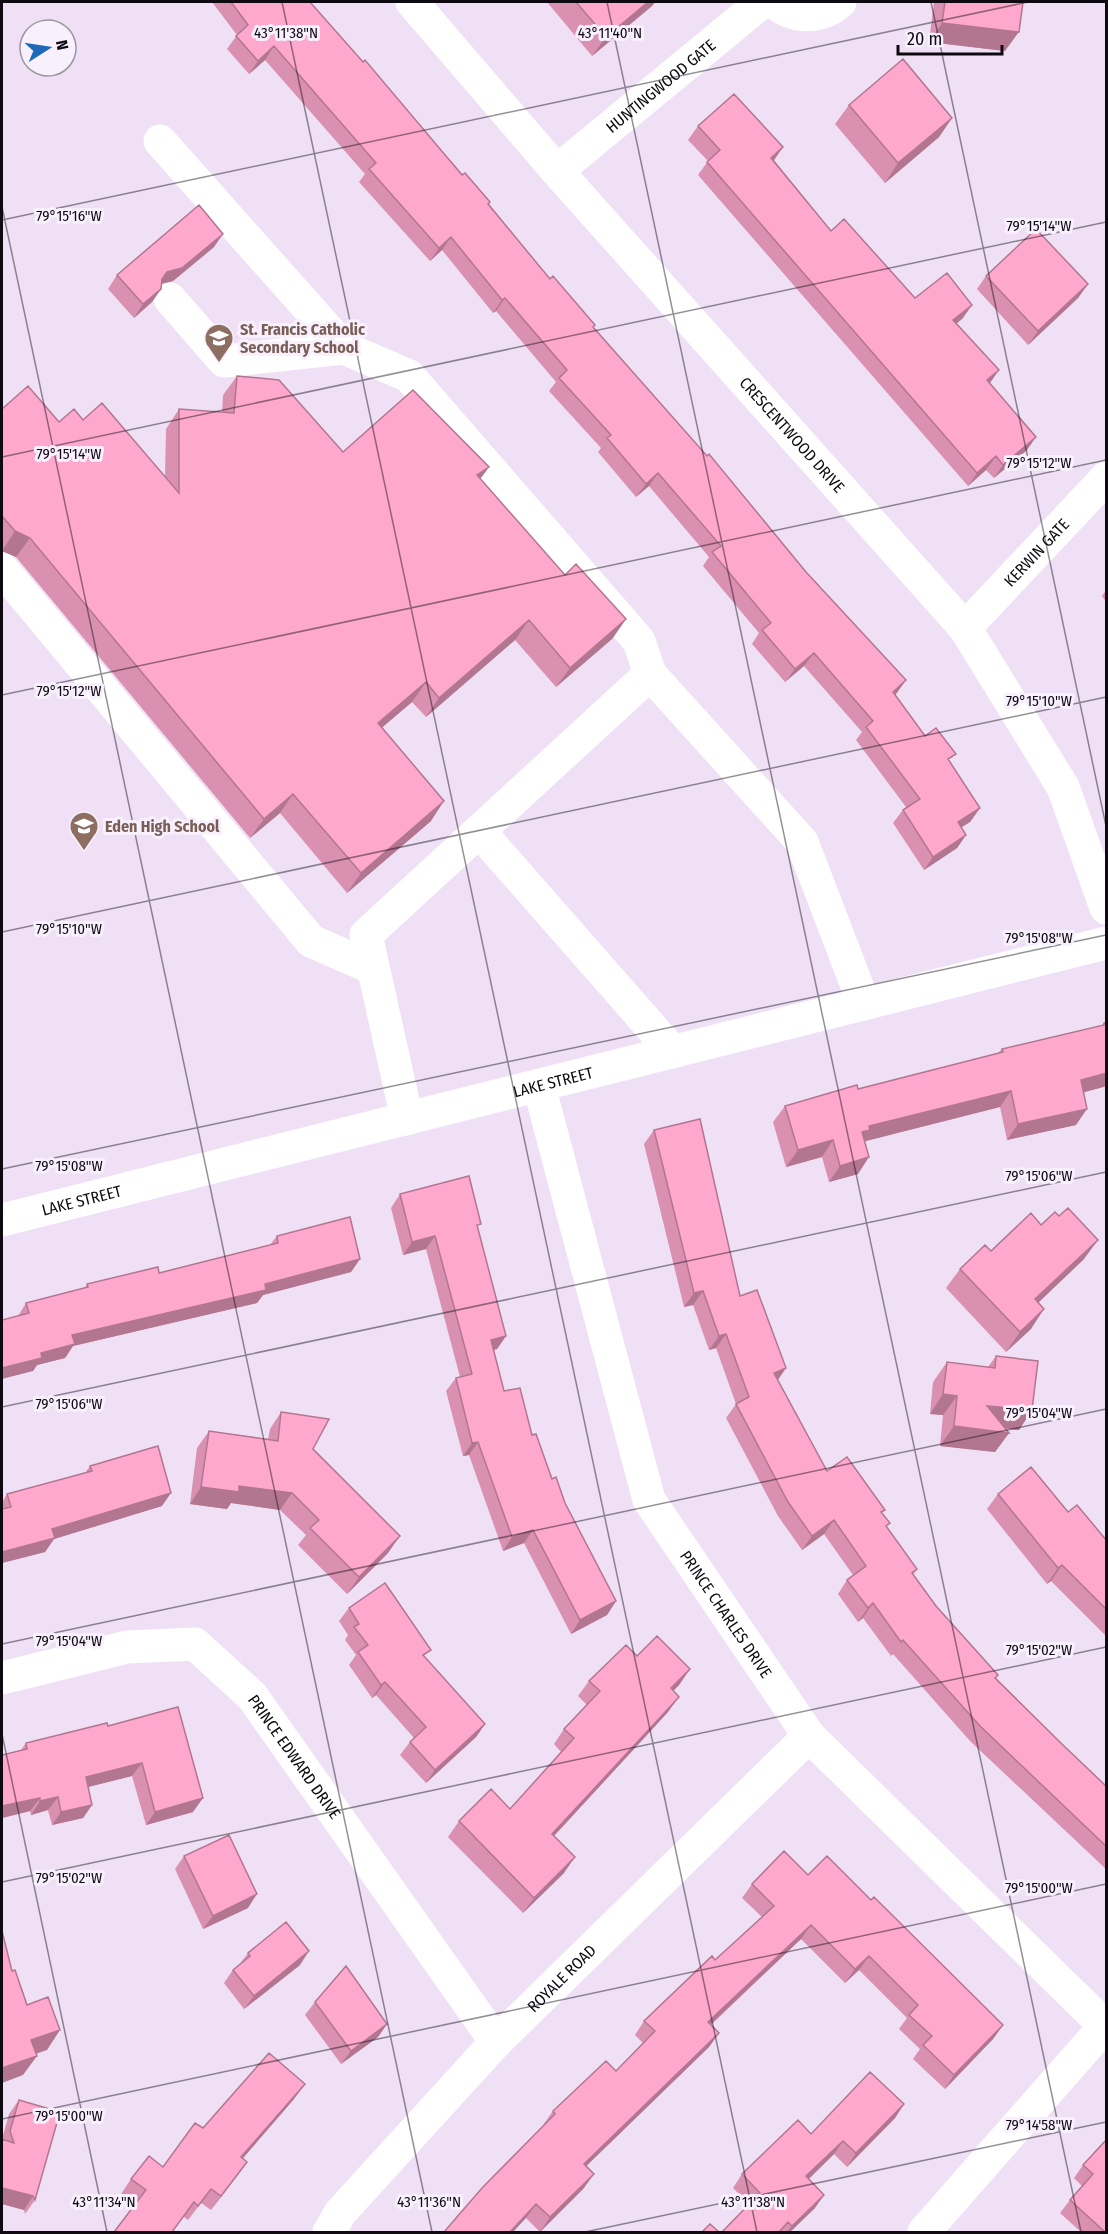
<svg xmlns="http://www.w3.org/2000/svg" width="1108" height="2234" font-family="'Fira Sans Condensed',sans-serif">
<rect width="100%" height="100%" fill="#efe0f6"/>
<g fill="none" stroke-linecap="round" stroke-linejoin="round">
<g stroke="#fff" stroke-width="33">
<path id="s1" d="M412 2 557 171 965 628 1063 787 1106 908"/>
<path d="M774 2C793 19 821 19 840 2"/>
<path d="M160 141 344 348 409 376 639 641 650 674"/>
<path id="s2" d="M557 171 762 2"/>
<path d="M170 299 224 361 344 348"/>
<path d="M2 569 311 941 373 968"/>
<path id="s3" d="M965 628 1106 478"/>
<path d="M479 831 673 1052"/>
<path id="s4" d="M539 1086 649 1500 809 1736 1106 2027"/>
<path d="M407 1119 366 935 650 674 802 842 864 1004"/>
<path id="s5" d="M2 1678 127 1647 195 1644 252 1696 496 2042"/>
<path id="s6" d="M329 2232 340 2213 496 2042 809 1736"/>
<path d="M924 2232 1105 2026"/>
</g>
<path stroke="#fff" stroke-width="33" id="s7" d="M2 1220 1106 943"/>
</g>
<path fill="#da90b1" d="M212 2H310L489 204 550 279 594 328 806 572 906 680 895 695 925 736 950 762 980 808 970 822 961 827 966 835 957 848 924 870 893 823 903 810 906 807 856 740 862 732 804 666 785 682 752 644 759 633 703 566 709 557 649 486 636 497 598 452 601 448 549 391 556 382 496 311 493 313 442 250 430 261 359 182 365 174 265 60 249 74 227 49 237 35Z
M547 2H655L652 6 592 56Z
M934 2H1023L1005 51 929 42Z
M849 105 952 118 939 137 885 183 835 124Z
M698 126 783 147 774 160 831 231 915 298 963 318 956 324 1027 450 994 478 986 470 968 486 698 175 708 161 688 140Z
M214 247 173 281 161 284V289L152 302 134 318 108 289 117 275Z
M986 276 1088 284 1078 298 1028 345 977 289Z
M237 376 343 452 489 467 480 479 565 575 626 619 612 639 556 687 515 640 426 717 412 702 381 728 431 821 347 893 280 813 250 838 16 557 2 551V409L59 422 83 420 165 477 166 429 179 409 222 412 223 395Z
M1107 589V603L1102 596Z
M1107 1022V1086L1084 1092 1076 1125 1007 1140 1000 1107 865 1141 858 1174 829 1182 822 1157 786 1167 773 1122 785 1106 858 1089 998 1053 1002 1049 1102 1026 1104 1023Z
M654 1130 740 1296 786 1368 778 1380 827 1471 885 1510 882 1513 887 1527 917 1569 913 1575 936 1606 996 1678 1064 1746 1107 1787V1870L970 1741 893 1654 891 1656 863 1618 858 1622 838 1594 847 1580 853 1575 824 1534 802 1550 778 1516 726 1418 736 1404 716 1348 709 1350 693 1305 684 1307 644 1144Z
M400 1194 478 1229 506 1336 497 1349 493 1350 504 1391 532 1435 552 1479 616 1601 607 1615 571 1634 524 1543 503 1551 469 1455 463 1456 446 1391 456 1378 460 1377 426 1249 403 1255 391 1208Z
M1107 1218V1233L1105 1221Z
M1041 1225 1084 1259 1038 1303 1031 1329 1006 1352 946 1288 960 1269 991 1251Z
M277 1236 360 1259 351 1272 263 1295 257 1303 73 1346 65 1358 37 1365 33 1371 18 1316 26 1303 85 1288 87 1284 159 1273 270 1245Z
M996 1356 1032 1410 1019 1430 1005 1428 1009 1433 995 1452 940 1446 943 1415 930 1414 933 1382 947 1362 988 1367Z
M281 1412 313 1449 388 1553 347 1594 298 1545 306 1535 280 1510 231 1503 227 1509 190 1504 197 1448 209 1431 268 1439 270 1429Z
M90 1466 162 1506 54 1539 45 1552 2 1563V1502L7 1494 85 1473Z
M998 1494 1068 1512 1107 1541V1637L1051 1581 1047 1584 987 1509Z
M349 1608 425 1658 485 1724 476 1737 426 1783 400 1755 410 1742 414 1738 376 1695 372 1698 349 1665 356 1655 345 1640 348 1635 339 1621Z
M637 1656 690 1669 679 1685 673 1691 668 1712 554 1836 564 1873 523 1913 448 1837 459 1821 510 1809 561 1752 554 1744 564 1729 587 1705 578 1696 589 1681Z
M108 1726 193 1812 146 1825 132 1776 88 1787 92 1805 83 1818 52 1825 48 1810 31 1815 30 1811 2 1818V1755L21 1750 26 1743Z
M184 1856 248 1908 203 1929 175 1869Z
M808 1875 871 1900 1003 2025 993 2039 945 2089 913 2059 920 2049 899 2029 907 2018 859 1970 845 1983 801 1939 711 2025 719 2033 709 2047 586 2166 584 2188 540 2232 526 2218 544 2126 543 2125 553 2111 616 2071 643 2043 635 2035 644 2021 715 1960 762 1917 742 1898 752 1884Z
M248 1953 300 1965 244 2009 224 1983 233 1970 239 1965Z
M315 2002 387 2024 378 2037 341 2064 305 2015Z
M294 2099 243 2158 247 2162 211 2210 201 2203 188 2220 184 2217 135 2204 121 2194 131 2179 163 2167 203 2128Z
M19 2100 35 2200 25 2214 24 2210 2 2204V2139L9 2114Z
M904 2104 895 2118 847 2167 834 2154 809 2179 815 2208 790 2232H722L749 2204 733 2188 742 2174 811 2134Z
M1107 2139V2232H1081L1060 2213 1070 2200 1082 2186 1074 2178 1083 2165Z"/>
<path fill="#b27690" d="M648 2H655L652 6 592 56 606 37Z
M942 23 1019 32 1005 51 929 42Z
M274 46 265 60 249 74 258 61Z
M952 118 939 137 885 183 898 163Z
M783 147 774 160 771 158Z
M223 234 214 247 173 281 157 285 167 272Z
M451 237 442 250 430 261 439 248Z
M1088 284 1078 298 1028 345 1038 331Z
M161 289 152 302 134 318 143 304Z
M505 298 496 311 493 313 502 300Z
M972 305 963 318 944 334 953 320Z
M999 370 990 383 987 380Z
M1036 437 1027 450 994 478 1003 465Z
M996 456 986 470 968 486 977 473Z
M489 467 475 486 477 475Z
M658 473 649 486 636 497 646 484Z
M15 531 30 538 16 557 2 551Z
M626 619 612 639 556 687 570 668Z
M529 620 515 640 426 717 439 698Z
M814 653 804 666 785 682 795 669Z
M906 680 896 694 883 705 893 692Z
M426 682 412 702 364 743 378 723Z
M293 794 280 813 250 838 264 819Z
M444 801 431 821 347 893 361 873Z
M980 808 970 822 949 835 958 822Z
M966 835 957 848 924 870 933 857Z
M1107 1073V1086L1070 1096 1081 1080Z
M1011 1091 1000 1107 862 1142V1132L869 1126Z
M1087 1109 1076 1125 1007 1140 1018 1124Z
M833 1140 822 1157 786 1167 798 1150Z
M869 1157 858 1174 829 1182 840 1166Z
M435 1236 426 1249 403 1255 412 1242Z
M1098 1240 1084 1259 1021 1319 1035 1299Z
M360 1259 351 1272 263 1295 257 1303 73 1346 65 1358 37 1365 33 1371 2 1379V1368L41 1353 72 1335Z
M703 1291 693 1305 684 1307 694 1293Z
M1044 1309 1031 1329 1006 1352 1020 1332Z
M726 1334 716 1348 709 1350 719 1336Z
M506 1336 497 1349 481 1353 491 1340Z
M786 1368 776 1382 774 1373Z
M943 1394 957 1396 943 1415 930 1414Z
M987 1406 1032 1410 1019 1430 973 1425Z
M954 1426 1009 1433 995 1452 940 1446Z
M478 1442 469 1455 463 1456 472 1443Z
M239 1486 292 1493 280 1510 231 1503 227 1509 190 1504 201 1487Z
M171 1493 162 1506 54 1539 45 1552 2 1563V1553L52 1529Z
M834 1520 824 1534 802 1550 812 1536Z
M533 1530 524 1543 503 1551 512 1537Z
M400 1536 388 1553 347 1594 359 1577Z
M1062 1565 1051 1581 1047 1584 1058 1568Z
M616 1601 607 1615 571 1634 580 1620Z
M873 1603 863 1618 858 1622 868 1608Z
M690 1669 679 1685 660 1704 671 1688Z
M385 1682 376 1695 372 1698 381 1685Z
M679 1697 668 1712 541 1850 552 1834Z
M485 1724 476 1737 426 1783 435 1770Z
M142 1763 132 1776 76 1790 86 1777Z
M58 1797 48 1810 31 1815 40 1801Z
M40 1798 30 1811 2 1818V1806Z
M203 1798 193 1812 146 1825 155 1812Z
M92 1805 83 1818 52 1825 61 1812Z
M575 1857 564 1873 523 1913 534 1898Z
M257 1894 248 1908 203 1929 213 1916Z
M811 1925 801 1939 698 2036 708 2022Z
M309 1951 300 1965 244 2009 254 1996Z
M869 1956 859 1970 845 1983 855 1969Z
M387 2024 378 2037 341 2064 351 2051Z
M1003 2025 993 2039 945 2089 954 2075Z
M60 2030 47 2050 18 2060 31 2040Z
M719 2033 709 2047 574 2178 584 2164Z
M37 2056 23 2075 2 2083V2068Z
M305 2084 294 2099 231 2172 241 2157Z
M904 2104 895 2118 847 2167 856 2153Z
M843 2141 834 2154 797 2190 806 2176Z
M247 2162 237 2176 211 2210 221 2196Z
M594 2174 584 2188 540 2232 550 2217Z
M2 2188 33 2196 24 2210 2 2204Z
M824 2195 815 2208 790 2232H787L792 2226Z
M536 2204 526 2218 513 2232H510Z"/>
<path fill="#fea8ce" stroke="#b27690" stroke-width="1.5" d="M231 2H310L363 62 365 60 462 175 465 173 490 202 488 204 550 279 553 276 595 325 593 327 707 456 709 454 806 572 906 680 893 692 925 736 936 728 956 754 948 759 980 808 958 822 966 835 933 857 903 810 920 799 866 727 873 721 814 653 795 669 762 630 771 623 712 552 721 546 658 473 646 484 607 438 611 435 559 378 567 370 505 298 502 300 451 237 439 248 369 169 376 163 274 46 258 61 236 36 248 25Z
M576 2H648L606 37Z
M945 2H1023L1019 32 942 23Z
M903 59 952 118 898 163 849 105Z
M734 94 783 147 771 158 831 231 844 219 915 298 947 273 972 305 953 320 999 370 987 380 1036 437 1003 465 996 456 977 473 707 162 720 150 698 126Z
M199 205 223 234 182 268 167 272 162 279 161 289 143 304 117 275Z
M1036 229 1088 284 1038 331 986 276Z
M237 376 279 380 343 452 413 390 489 467 477 475 565 575 576 564 626 619 570 668 529 620 439 698 426 682 378 723 444 801 361 873 293 794 264 819 30 538 15 531 2 516V409L28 386 59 422 74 409 83 420 102 403 179 493V409L234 413Z
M1107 1022V1073L1081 1080 1087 1109 1018 1124 1011 1091 869 1126 870 1130 862 1132 869 1157 840 1166 833 1140 798 1150 785 1106 857 1085 858 1089 1003 1052 1002 1049 1104 1025V1023Z
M700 1119 740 1296 757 1290 786 1368 774 1373 827 1471 847 1457 885 1510 881 1512 890 1523 886 1526 917 1569 912 1573 936 1606 998 1675 995 1678 1064 1746 1107 1787V1847L980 1726 903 1640 901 1642 873 1603 868 1608 847 1580 866 1566 834 1520 812 1536 788 1502 736 1404 749 1397 726 1334 719 1336 703 1291 694 1293 654 1130Z
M469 1176 481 1224 477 1225 506 1336 491 1340 504 1391 520 1388 532 1435 536 1434 552 1479 556 1477 565 1503 616 1601 580 1620 533 1530 512 1537 478 1442 472 1443 456 1378 472 1374 435 1236 412 1242 400 1194Z
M1068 1208 1098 1240 1035 1299 1044 1309 1020 1332 960 1269 985 1245 991 1251 1031 1213 1041 1225 1055 1212 1059 1216Z
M350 1217 360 1259 265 1284 266 1290 72 1335 75 1344 41 1353 42 1358 2 1368V1320L29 1313 26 1303 88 1287 87 1284 158 1267 159 1273 278 1243 277 1236Z
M996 1356 1038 1361 1032 1410 987 1406 1009 1433 954 1426 957 1396 943 1394 947 1362 995 1368Z
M281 1412 329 1419 313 1449 400 1536 359 1577 310 1528 319 1520 292 1493 239 1486V1492L201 1487 209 1431 278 1441Z
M158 1446 171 1493 52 1529 55 1538 2 1552V1509L11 1507 7 1494 92 1471 90 1466Z
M1031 1467 1068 1512 1077 1505 1107 1541V1610L1062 1565 1058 1568 998 1494Z
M385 1583 431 1650 423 1655 485 1724 435 1770 410 1742 426 1727 385 1682 381 1685 358 1652 368 1645 354 1627 359 1624 349 1608Z
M657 1636 690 1669 671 1688 679 1697 552 1834 575 1857 534 1898 459 1821 491 1789 510 1809 574 1738 564 1729 600 1691 589 1681 626 1645 637 1656Z
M178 1707 203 1798 155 1812 142 1763 86 1777 92 1805 61 1812 58 1797 40 1801V1798L2 1806V1755L27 1749 26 1743 107 1723 108 1726Z
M229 1835 257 1894 213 1916 184 1856Z
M784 1851 808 1875 827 1856 871 1900 874 1897 1003 2025 954 2075 923 2045 932 2036 909 2015 918 2005 869 1956 855 1969 811 1925 708 2022 719 2033 584 2164 594 2174 550 2217 536 2204 510 2232H444L482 2188 555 2114 553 2111 606 2061 616 2071 655 2031 644 2021 712 1956 715 1960 774 1906 752 1884Z
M286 1922 309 1951 254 1996 233 1970 250 1956 248 1953Z
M2 1931 12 1971 15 1970 27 2005 48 1997 60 2030 31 2040 37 2056 2 2068Z
M346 1966 387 2024 351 2051 315 2002Z
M269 2053 305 2084 241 2157 247 2162 221 2196 211 2189 198 2206 194 2202 172 2232H114L146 2190 131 2179 149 2156 163 2167 195 2123 203 2128Z
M870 2072 904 2104 856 2153 843 2141 806 2176 824 2195 792 2226 788 2222 779 2232H722L760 2193 742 2174 798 2120 811 2134Z
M19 2100 60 2112 35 2200 33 2196 2 2188V2139L14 2143 10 2131Z
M1107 2139V2232H1105L1070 2200 1093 2174 1083 2165Z
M710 2224 719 2232H702Z"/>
<path fill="none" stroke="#0f0a11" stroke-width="1.5" stroke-opacity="0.45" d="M282 2 757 2232M607 2 1081 2232M931 2 1106 826M2 207 432 2232M2 220 1028 2M2 457 1106 222M2 695 1106 460M2 932 1106 697M2 1169 1106 935M2 1407 1106 1172M2 1644 1106 1409M2 1734 107 2232M2 1882 1106 1647M2 2119 1106 1884M585 2232 1106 2122"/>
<defs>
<g id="school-pin" transform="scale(1.5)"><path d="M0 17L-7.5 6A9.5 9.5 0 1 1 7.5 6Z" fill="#8d6e63" stroke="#f9f0fd"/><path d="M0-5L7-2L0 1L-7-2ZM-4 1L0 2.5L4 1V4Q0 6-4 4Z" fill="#fff"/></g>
</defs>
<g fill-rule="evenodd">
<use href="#school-pin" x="219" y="338"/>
<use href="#school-pin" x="84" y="826"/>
</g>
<g text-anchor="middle" stroke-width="6" stroke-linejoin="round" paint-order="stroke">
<g font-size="16" fill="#0f0a11" stroke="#f9f0fd">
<text dy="6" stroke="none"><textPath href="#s2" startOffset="134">HUNTINGWOOD GATE</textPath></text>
<text dy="6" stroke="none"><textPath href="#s1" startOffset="576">CRESCENTWOOD DRIVE</textPath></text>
<text dy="6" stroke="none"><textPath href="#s3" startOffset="104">KERWIN GATE</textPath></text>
<text dy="6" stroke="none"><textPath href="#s7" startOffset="568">LAKE STREET</textPath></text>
<text dy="6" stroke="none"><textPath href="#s7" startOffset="82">LAKE STREET</textPath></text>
<text dy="6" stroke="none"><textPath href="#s4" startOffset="566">PRINCE CHARLES DRIVE</textPath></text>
<text dy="6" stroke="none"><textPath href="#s5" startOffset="348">PRINCE EDWARD DRIVE</textPath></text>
<text dy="6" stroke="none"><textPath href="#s6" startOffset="345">ROYALE ROAD</textPath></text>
</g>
<g font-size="16" font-weight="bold" fill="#785e54" stroke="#f9f0fd" text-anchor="start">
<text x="240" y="335">St. Francis Catholic<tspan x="240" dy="18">Secondary School</tspan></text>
<text x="105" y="832">Eden High School</text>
</g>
</g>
<g font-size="15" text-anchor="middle" fill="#0f0a11" stroke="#f9f0fd" stroke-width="6" stroke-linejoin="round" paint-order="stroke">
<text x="286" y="38">43°11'38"N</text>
<text x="610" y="38">43°11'40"N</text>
<text x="69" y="221">79°15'16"W</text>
<text x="1039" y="231">79°15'14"W</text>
<text x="69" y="459">79°15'14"W</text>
<text x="1039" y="468">79°15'12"W</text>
<text x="69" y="696">79°15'12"W</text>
<text x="1039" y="706">79°15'10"W</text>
<text x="69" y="934">79°15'10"W</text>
<text x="1039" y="943">79°15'08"W</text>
<text x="69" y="1171">79°15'08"W</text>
<text x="1039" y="1181">79°15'06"W</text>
<text x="69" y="1409">79°15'06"W</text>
<text x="1039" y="1418">79°15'04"W</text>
<text x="69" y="1646">79°15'04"W</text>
<text x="1039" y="1655">79°15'02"W</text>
<text x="69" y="1883">79°15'02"W</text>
<text x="1039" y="1893">79°15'00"W</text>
<text x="69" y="2121">79°15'00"W</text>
<text x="1039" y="2130">79°14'58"W</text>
<text x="104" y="2207">43°11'34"N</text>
<text x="429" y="2207">43°11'36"N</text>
<text x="753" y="2207">43°11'38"N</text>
</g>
<rect width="1108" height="2234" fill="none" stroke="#0f0a11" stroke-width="6"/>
<g transform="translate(48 48) rotate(78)"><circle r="28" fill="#f9f0fd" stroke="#9b949f" stroke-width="1.5"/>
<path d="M0-4.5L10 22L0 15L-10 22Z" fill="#1d6aba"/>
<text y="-9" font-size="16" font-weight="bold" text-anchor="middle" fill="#0f0a11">N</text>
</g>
<path d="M898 45v9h104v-9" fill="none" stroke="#0f0a11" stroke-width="3"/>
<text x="907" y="45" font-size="18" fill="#0f0a11" stroke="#f9f0fd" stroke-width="4.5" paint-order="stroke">20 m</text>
</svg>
